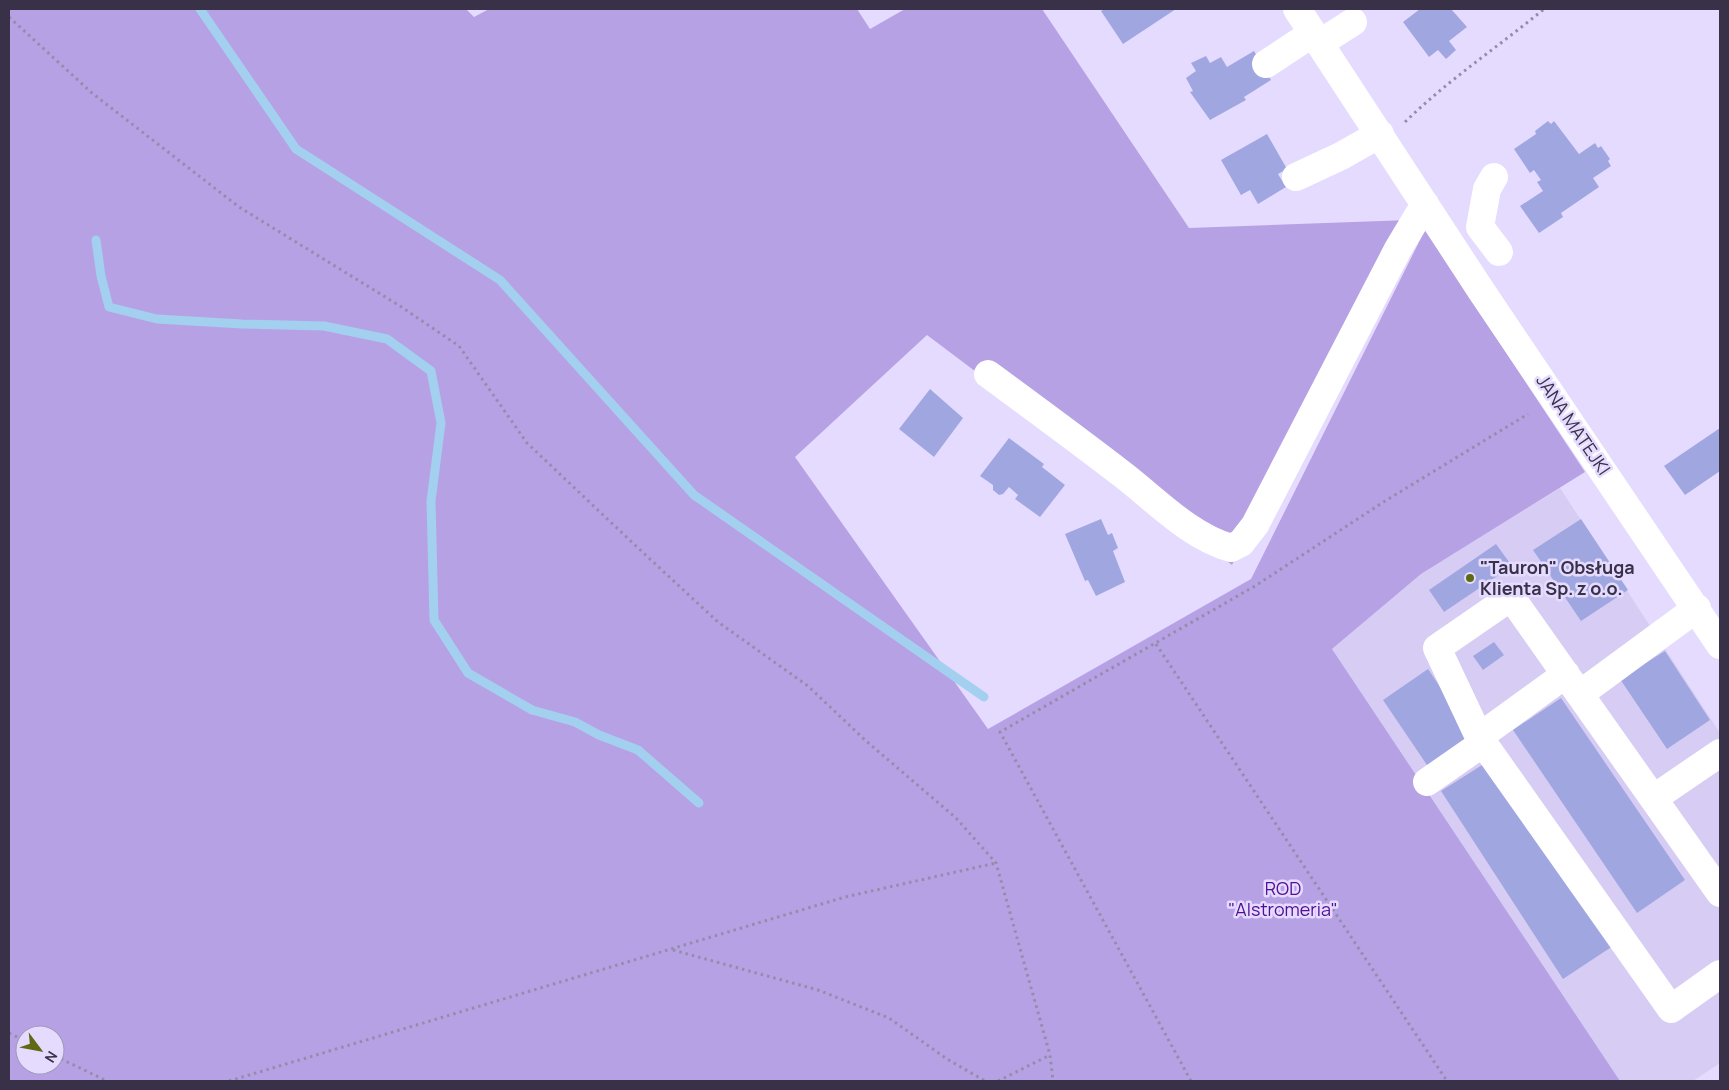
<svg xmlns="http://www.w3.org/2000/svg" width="1729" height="1090" font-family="Manrope,sans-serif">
<rect width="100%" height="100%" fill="#e5dbff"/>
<path fill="#d7ccf3" d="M1560 488 1720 733V1063L1693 1081H1620L1332 649 1421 574Z"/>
<path fill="#b6a1e4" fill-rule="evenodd" d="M9 9H466L474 17 489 9H857L870 29 905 9H1042L1189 228 1409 220 1232 565 927 335 795 457 988 729 1251 579 1425 230 1585 472 1421 574 1332 649 1620 1081H9ZM25 1035H55V1065H25Z"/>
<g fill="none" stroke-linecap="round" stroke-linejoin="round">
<path stroke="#a3d0ef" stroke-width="9" d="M200 9 296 149 500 280 694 495 984 697
M96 240 101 276 109 307 157 319 242 324 324 326 387 339 431 371 441 423 431 501 434 620 468 673 532 710 575 722 599 735 638 750 699 803"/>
</g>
<path fill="#a0a7e0" d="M1105 9H1176L1123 44 1101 11Z
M1420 9H1451L1467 27 1449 41 1456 50 1446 59 1438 50 1429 57 1403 22Z
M1254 51 1271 80 1244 97 1246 100 1210 120 1190 92 1193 91 1186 78 1196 71 1191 63 1206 56 1210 63 1221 57 1227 67Z
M1548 121 1551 124 1554 121 1579 154 1595 143 1598 148 1601 146 1610 159 1608 161 1611 166 1593 178 1599 187 1561 213 1563 217 1539 233 1520 206 1543 191 1537 182 1541 180 1534 170 1530 173 1514 149 1536 134 1535 131Z
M1267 134 1287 169 1278 174 1286 187 1258 204 1250 190 1241 195 1221 160Z
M930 389 963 418 934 457 899 429Z
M1720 428V471L1685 495 1664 466Z
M1009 438 1044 464 1042 467 1065 485 1040 517 1015 499 1018 495 1009 487 1003 494 999 495 993 490V485L980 476Z
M1101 519 1108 535 1112 533 1118 548 1113 551 1125 582 1096 596 1088 580 1085 581 1065 534Z
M1581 519 1628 590 1581 621 1533 550Z
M1496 544 1512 566 1444 612 1429 590Z
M1494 642 1504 655 1483 670 1473 656Z
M1665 651 1710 720 1667 749 1620 679Z
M1428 669 1474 737 1429 768 1383 700Z
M1561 698 1685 880 1637 913 1513 730Z
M1490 760 1613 946 1563 979 1441 791Z"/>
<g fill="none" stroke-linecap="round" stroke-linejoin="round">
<path stroke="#958caa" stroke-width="3" stroke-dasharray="2.5 4" stroke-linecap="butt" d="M9 17 92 93 239 207 400 306 459 346 527 443 637 547 718 622 808 686 865 740 956 818 996 863 1050 1055 1053 1081
M1405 122C1448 80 1498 47 1544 9
M1156 644 1447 1081
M673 950 818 990 889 1018 947 1059 985 1081
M9 1033 25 1041
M55 1056 107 1081
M229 1081 845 897 996 863
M998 1081 1050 1055
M1191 1081 1000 732 1255 586 1385 501 1528 414"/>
<path stroke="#fff" stroke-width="28" d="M1297 9 1482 292 1720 645
M1320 43 1353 22
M1266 64 1313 33
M1296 177 1341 156 1380 134
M1494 177 1487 189 1480 227 1499 252
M988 374C1033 407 1078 440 1122 474 1156 500 1189 536 1231 548L1241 543 1255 525 1398 249 1425 204
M1580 694 1697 608
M1479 737 1566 674
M1427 782 1483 743
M1654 798 1720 753
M1720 893 1511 597 1437 648 1479 737 1671 1009 1720 974"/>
</g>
<circle fill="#5d6a13" stroke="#e5dbff" stroke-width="2" cx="1470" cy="578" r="5"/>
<g text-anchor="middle" stroke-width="5" stroke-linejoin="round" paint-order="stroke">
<g font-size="18" fill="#383148" stroke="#e5dbff">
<text transform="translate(1573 425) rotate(56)" y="6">JANA MATEJKI</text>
</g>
<g font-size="18" font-weight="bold" fill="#383148" stroke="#e5dbff" text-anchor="start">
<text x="1480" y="574">"Tauron" Obsługa<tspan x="1480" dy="21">Klienta Sp. z o.o.</tspan></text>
</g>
<g font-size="18" fill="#530e96" stroke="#e5dbff">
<text x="1283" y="895">ROD<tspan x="1283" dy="21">"Alstromeria"</tspan></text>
</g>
</g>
<rect width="1729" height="1090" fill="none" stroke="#383148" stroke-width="20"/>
<g transform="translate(40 1050) rotate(122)"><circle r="24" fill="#e5dbff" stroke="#a097b6"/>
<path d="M0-4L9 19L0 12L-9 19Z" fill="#5d6a13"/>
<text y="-8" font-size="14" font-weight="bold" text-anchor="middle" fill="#383148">N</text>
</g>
</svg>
